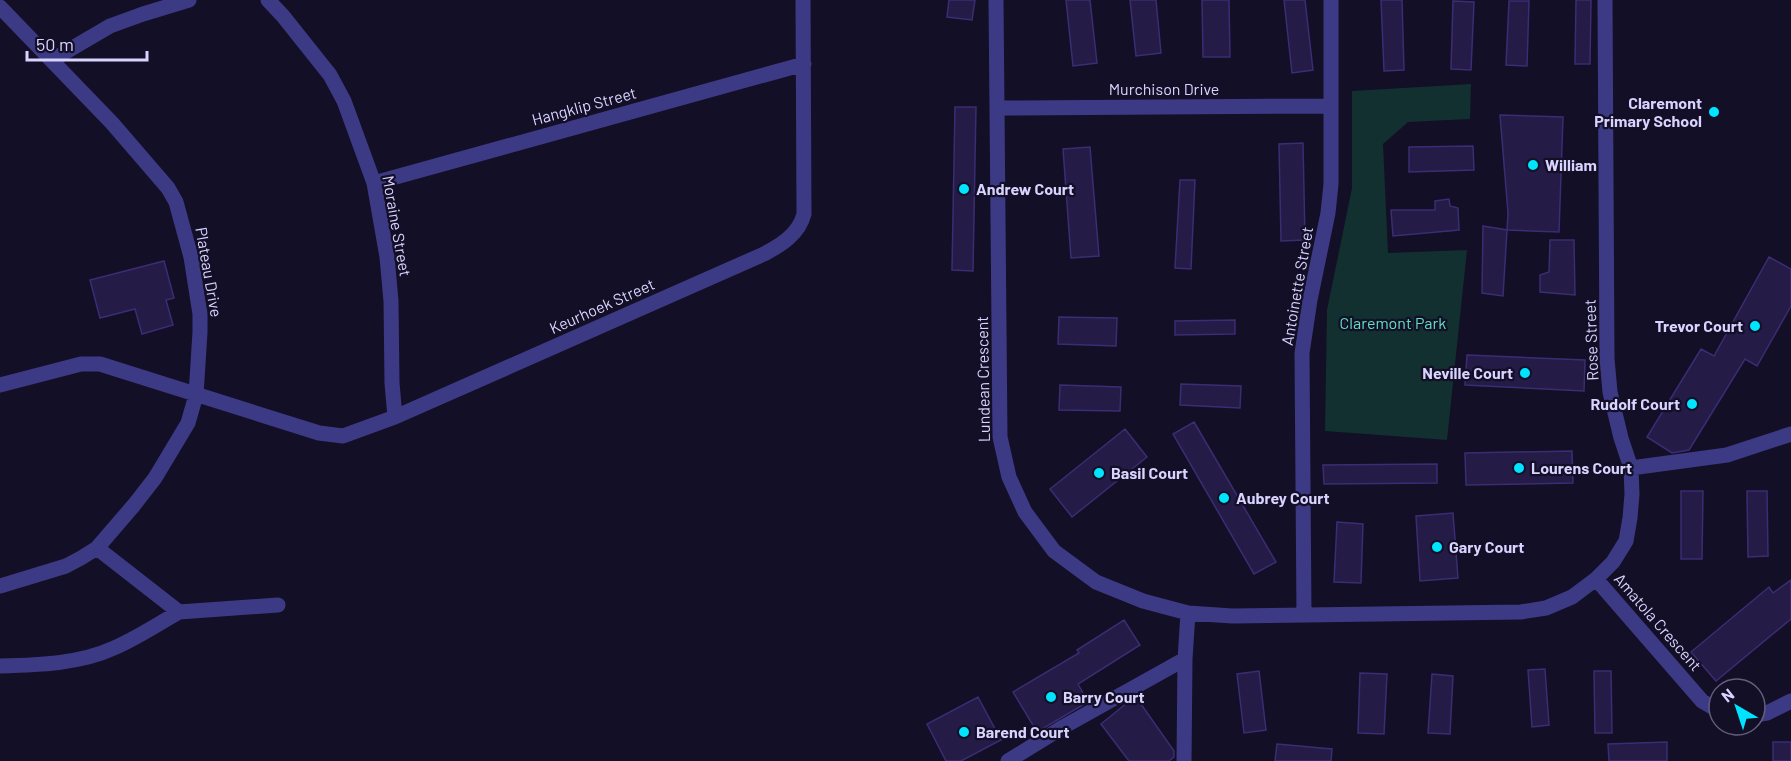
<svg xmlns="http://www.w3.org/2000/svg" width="1791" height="761" font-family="Barlow,sans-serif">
<rect width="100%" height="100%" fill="#130f26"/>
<path fill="#12302f" d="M1471 84 1470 119 1408 122 1383 144 1388 253 1467 250 1447 440 1325 431 1327 310 1352 188V91Z"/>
<path fill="#241b47" stroke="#3b2d73" stroke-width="1.5" d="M949 0H975L972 20 947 17Z
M1066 0H1090L1097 63 1073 66Z
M1130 0H1156L1161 53 1136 56Z
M1202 0H1229L1230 57H1203Z
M1284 0H1305L1313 70 1292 73Z
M1381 0H1402L1404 70 1384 71Z
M1576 0H1591L1590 64H1575Z
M1453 1 1474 2 1471 70 1451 69Z
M1509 1H1529L1527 66 1506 65Z
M955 107H976L973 271 952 270Z
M1500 115 1563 117 1559 232 1507 230 1508 213Z
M1303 143 1305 240 1281 241 1279 144Z
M1473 146 1474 170 1409 172V147Z
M1090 147 1099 256 1071 258 1063 149Z
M1180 180H1195L1191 269 1175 268Z
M1449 199 1450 206 1458 208 1459 230 1393 236 1391 210H1435V201Z
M1483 226 1507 230 1503 296 1482 293Z
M1550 240H1574L1575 295 1540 292V275L1549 272Z
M1769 257 1791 269V306L1757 366 1745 359 1689 450 1672 453 1647 437 1701 349 1714 356Z
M164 261 174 298 166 300 173 325 142 334 135 309 100 318 90 280Z
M1059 317 1117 318 1116 346 1058 344Z
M1235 320V334L1175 335V321Z
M1467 355 1585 360 1584 391 1465 385Z
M1181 384 1241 386 1240 408 1180 405Z
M1060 385 1121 387 1120 411 1059 410Z
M1194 422 1276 562 1254 574 1173 434Z
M1125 429 1147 457 1072 517 1050 489Z
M1572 451 1573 483 1466 485 1465 453Z
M1437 464V483L1324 484 1323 465Z
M1681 491H1703L1702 559H1681Z
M1747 491H1767L1768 556 1748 557Z
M1453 513 1458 578 1420 581 1416 516Z
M1337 522 1363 524 1361 583 1334 582Z
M1791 580V619L1716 681 1691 652 1769 587 1773 593Z
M1124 620 1140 645 1078 684 1088 702 1037 732 1013 692 1079 653 1077 650Z
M1545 669 1549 725 1532 727 1528 670Z
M1259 671 1266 730 1244 733 1237 674Z
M1594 671H1611L1612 733H1595Z
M1360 673 1387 674 1384 734 1358 733Z
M1432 674 1453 676 1450 734 1428 733Z
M978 697 1001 740 961 761H946L927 724Z
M1136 697 1174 751V757L1169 761H1129L1101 724 1128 702Z
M1667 742V761H1609L1608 744Z
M1773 742H1791V761H1773Z
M1277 744 1332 749 1331 761H1275Z"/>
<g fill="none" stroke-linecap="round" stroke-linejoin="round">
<path stroke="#3d3a85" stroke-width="15" d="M268 0 283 16 330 75 344 101 374 183 387 257 391 301 392 383 395 417
M996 0 1000 437 1009 477 1025 512 1054 551 1096 582 1143 601 1188 613 1232 616 1521 612 1546 608 1572 597 1596 579 1613 562 1626 541 1630 518 1632 494 1631 468 1621 438 1610 392 1607 359 1605 0
M0 7 112 123 168 188 176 202 191 257 200 314V332L196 395 188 423 155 478 134 505 97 548 81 558 66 566 0 586
M52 60 110 26 143 14 189 0
M998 108 1330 106
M374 183 804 64
M0 385 81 364H100L319 433 343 436 395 417 764 254C781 245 799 234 804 214L803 0
M1631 468 1727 455 1791 434
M97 548 179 612 278 605
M1596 579 1702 701 1719 711
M1304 615 1302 353 1310 300 1328 213 1331 184V0
M0 666C38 665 79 664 114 648 137 638 158 624 179 612
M1755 715 1767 713 1791 701
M1008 761 1063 727 1185 659
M1184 761 1185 659 1188 613"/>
</g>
<g fill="#00e5ff" stroke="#130f26" stroke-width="2">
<circle cx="1714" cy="112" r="6"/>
<circle cx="1533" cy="165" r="6"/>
<circle cx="964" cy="189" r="6"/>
<circle cx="1755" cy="326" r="6"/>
<circle cx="1525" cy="373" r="6"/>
<circle cx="1692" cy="404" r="6"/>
<circle cx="1519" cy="468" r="6"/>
<circle cx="1099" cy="473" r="6"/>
<circle cx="1224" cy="498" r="6"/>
<circle cx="1437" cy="547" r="6"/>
<circle cx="1051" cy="697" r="6"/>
<circle cx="964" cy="732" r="6"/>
</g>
<g text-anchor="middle" stroke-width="4.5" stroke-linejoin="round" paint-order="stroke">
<g font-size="16" fill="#d9d4ff" stroke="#130f26">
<text x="1164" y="95">Murchison Drive</text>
<text transform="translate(584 106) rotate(-15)" y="6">Hangklip Street</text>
<text transform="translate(397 226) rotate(80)" y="6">Moraine Street</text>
<text transform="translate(209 272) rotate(80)" y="6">Plateau Drive</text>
<text transform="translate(1297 286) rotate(-80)" y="6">Antoinette Street</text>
<text transform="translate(602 306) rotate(-24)" y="6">Keurhoek Street</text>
<text transform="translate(1591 340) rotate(-92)" y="6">Rose Street</text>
<text transform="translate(983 379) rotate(-91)" y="6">Lundean Crescent</text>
<text transform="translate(1658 622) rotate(49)" y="6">Amatola Crescent</text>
</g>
<g font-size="16" font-weight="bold" fill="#d9d4ff" stroke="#130f26" text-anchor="start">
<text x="1702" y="109" text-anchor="end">Claremont<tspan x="1702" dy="18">Primary School</tspan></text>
<text x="1545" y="171">William</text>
<text x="976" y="195">Andrew Court</text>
<text x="1743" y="332" text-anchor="end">Trevor Court</text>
<text x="1513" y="379" text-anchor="end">Neville Court</text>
<text x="1680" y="410" text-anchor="end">Rudolf Court</text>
<text x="1531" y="474">Lourens Court</text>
<text x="1111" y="479">Basil Court</text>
<text x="1236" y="504">Aubrey Court</text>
<text x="1449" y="553">Gary Court</text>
<text x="1063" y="703">Barry Court</text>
<text x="976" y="738">Barend Court</text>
</g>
<g font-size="16" fill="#5fe0c0" stroke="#130f26">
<text x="1393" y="329">Claremont Park</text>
</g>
</g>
<g transform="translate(1737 707) rotate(321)"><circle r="28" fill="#130f26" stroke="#625e7d" stroke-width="1.5"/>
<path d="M0-4.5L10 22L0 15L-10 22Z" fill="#00e5ff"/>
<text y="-9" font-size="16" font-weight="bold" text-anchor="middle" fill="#d9d4ff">N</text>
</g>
<path d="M27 51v9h120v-9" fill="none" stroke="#d9d4ff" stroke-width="3"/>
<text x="36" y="51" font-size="18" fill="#d9d4ff" stroke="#130f26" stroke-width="4.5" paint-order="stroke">50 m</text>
</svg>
